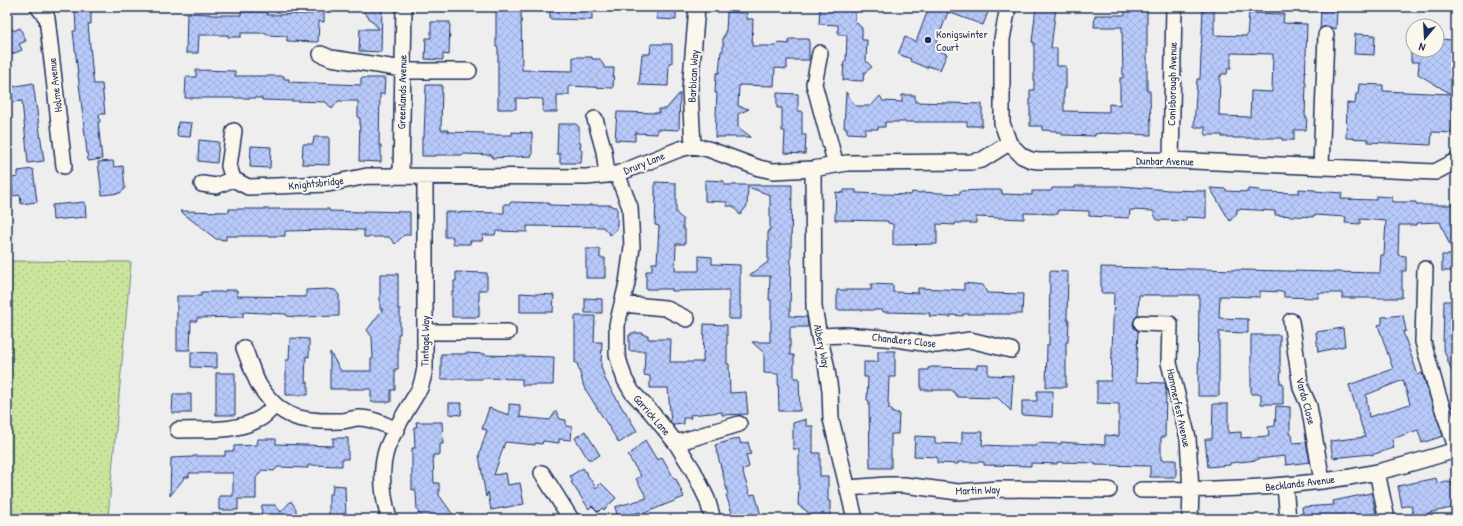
<svg xmlns="http://www.w3.org/2000/svg" width="1463" height="526" font-family="'Patrick Hand',sans-serif">
<defs>
<pattern id="grass-dots" width="8" height="8" patternUnits="userSpaceOnUse"><rect width="8" height="8" fill="#cbe59c"/><path d="M2 2h.1M6 6h.1" fill="none" stroke="#aec589" stroke-width="1.8" stroke-linecap="round"/></pattern>
<pattern id="building-cross-hatch" width="8" height="8" patternUnits="userSpaceOnUse"><rect width="8" height="8" fill="#b8cafa"/><path d="M0 0l8 8M0 8l8-8" fill="none" stroke="#9eaed9"/></pattern>
</defs>
<rect width="100%" height="100%" fill="#eeeeef"/>
<filter id="ink" filterUnits="userSpaceOnUse"><feTurbulence type="fractalNoise" baseFrequency=".025" numOctaves="2"/><feDisplacementMap in="SourceGraphic" scale="8" xChannelSelector="R" yChannelSelector="G"/><feConvolveMatrix kernelMatrix="1 2 1 2 8 2 1 2 1" color-interpolation-filters="sRGB"/></filter>
<g filter="url(#ink)">
<path fill="url(#grass-dots)" stroke="#738a7d" d="M7 261 131 262 108 517 7 516Z"/>
<path fill="url(#building-cross-hatch)" stroke="#1b2f5e" fill-rule="evenodd" d="M75 7H91V24H88L93 78 94 84H102L105 114H99L100 122H98L102 159 88 161 73 31H76Z
M312 7H324V22L319 21 318 42 287 41V36L267 35V33H241V37H228V35H199L198 53H186L187 13 210 14V15H241V12H267V15L312 14Z
M359 7H382L381 52 359 51 360 29H379Z
M496 7H521L522 70 573 71V57H592V59H600L605 68H614L613 88 569 86V95H557V112H543V99L516 98V109H498V47H496Z
M550 7H592V20L550 19Z
M657 7H676V20L657 19Z
M820 7H855V21L862 28V40H867L866 61 872 67 864 73 863 81 843 80 844 61H846L847 35H838V25L819 24Z
M929 7H990L983 25 948 12 934 49 947 54 940 70 928 66 927 68 910 61 911 59 898 54 905 37 916 42Z
M1036 7H1056L1051 48H1057V66H1066V89H1064V111L1109 112V104L1120 105V78H1123L1122 27H1094L1095 15H1125V7H1147V91H1150L1151 135 1102 133 1095 134V136L1062 135V132H1056V131L1042 130V126H1030V90H1034V42H1032Z
M1203 7H1214V35L1247 36 1249 13 1284 14 1283 23 1307 24 1305 83H1306L1305 117H1307L1306 130H1294V140H1282V138H1233V137H1222V135H1205V127H1194L1197 79H1200ZM1231 53 1273 54 1272 92 1251 91 1250 117 1219 116 1220 76 1221 77V74H1227L1228 68H1231Z
M1321 10H1337L1336 29 1326 26 1320 29Z
M727 12 747 13V19H753L752 46H776L779 43 789 44V39H809V60H787V69L775 68 774 86 739 85 738 106 749 109 738 114V127L751 137H715L717 93H715L716 75 717 73H719L721 51H723V36H725V31H726Z
M7 17 13 31 20 28 26 41 19 44 22 50 7 56Z
M431 22H450L449 55 443 54V60L425 59 426 38H431Z
M1355 34 1375 35 1374 55 1354 54Z
M1437 39 1455 40 1452 109H1453V133L1432 132 1431 145 1368 142V139L1346 138 1347 103 1355 104 1356 94H1358L1359 84 1383 85V91L1451 94 1418 74 1419 62H1411V50H1437Z
M651 44H672V63H669L668 86 639 85 642 54H650Z
M196 70 235 71V76H284V79H289V82L361 85V78H385L384 94H380L379 145H381V162L359 161 360 118H358V101H338L332 109 326 102 262 100V98H185L186 77H196Z
M33 83 44 161 28 163 22 101 13 102 11 87Z
M426 85H442L441 130H448V132L484 133V135H512V132L532 133V156L492 158V155L463 154V155H436V156H422V137H424Z
M846 92 855 106H871L880 96 883 101 902 102V95H915V102L982 104V126H967V122H885V127H878V129H865V134L847 133V128H844Z
M680 93 679 130 657 129V134L635 133V141L615 140 617 112 659 113V109H666Z
M777 93 798 94V111H802V135H806L805 154 784 153 785 131H782V108H777Z
M178 122 192 123 190 137 177 136Z
M558 124H576L579 127V143H581L580 149 582 150 581 163H560V154H557Z
M314 137H329V165L302 164 303 144H313Z
M199 140 219 142 217 163 198 161Z
M251 146 271 147 270 168 250 167Z
M113 161 114 167 123 166 125 189 120 193 102 195 98 162Z
M33 169 37 202 21 204 20 195 13 196 11 178 18 177V171Z
M705 180 724 181V185H792L790 316 807 317 808 327H790V355H794V378H799L800 411H779L778 374 764 373V353L752 342H770V331H771V300H769L770 276H749L768 262V230H770V195L748 187 747 206 740 215 733 206H727V202L705 201Z
M655 182 676 183V213L683 219V229H685V244H676L675 271H699V256L712 257V264L740 265V306H741V319H729V290L672 291V289H646V271H652V263H657L659 226 655 225 656 196H655Z
M1075 186H1122L1168 190 1206 191V218L1186 217V221L1157 220 1153 211 1130 210 1129 218 1089 216V211L1058 210V214L1024 213V219L976 217V223H955V225L937 224V244L893 245V224L888 223V221L835 220 836 192 844 193V190H856V193L911 195 912 192 921 193V192L960 194V191L983 190H1002V194L1032 195V191H1051L1052 188H1075Z
M1210 188 1226 189V191L1248 192V189L1260 190V192L1299 193V189L1315 190V191L1342 193 1341 199 1376 200V196L1392 197V202H1416V205H1449L1456 202V271H1442V255H1454L1440 222 1416 223V225H1399L1398 255 1406 256V271H1402V298H1342V293H1318V298L1284 297V292L1260 291V297L1220 296 1219 318 1248 319V333L1219 332V396H1198L1199 295H1139L1138 315 1135 318 1133 323 1134 328 1138 331 1136 382 1165 383 1166 389 1165 437H1161V460H1176V477H1150V466L1095 465V463L1057 462V464L1031 463V466L984 465V462H958V464L937 463V457L914 456 915 436 935 437V443L962 444V432H983L982 445 1006 446H1036V443L1061 444V442L1105 445V435L1119 436V404L1097 403V381H1111L1114 293H1101V267L1380 273 1381 255H1384L1386 221 1360 219V224L1345 223 1346 217 1314 215 1313 217 1275 215V211L1237 209V213L1230 221Z
M85 202 86 217 53 220 52 205Z
M511 202 549 203V205L589 206V205H612V207H617V229L610 235 603 227 527 226V232L496 231 495 235H483L482 241H470V244H453V237H445V212L504 213V204H510Z
M229 209H329V211L364 212V211L410 212V235H404L395 244 389 237H364V230L329 229V230L285 231V236H226V240L216 239 180 211 229 212Z
M586 249H600V258H605V278H586Z
M1050 271 1068 272 1067 320H1069L1068 342H1066V387H1046L1047 345H1049Z
M456 272 487 273V290H479V317H452V291H454V281H456Z
M380 274H398V309H400V334H398V369H395V390H391V402H371V389H330V352L341 371H371V359H373L372 337 367 330 383 309H380Z
M964 283 983 285 987 293 1023 294 1022 314H963V316L951 315V317L929 316 930 313 883 312V310H837V290H871V284L893 285V292L918 293V288L964 290Z
M327 289 335 290 339 295V316L297 317 287 316 286 314 243 312V317L197 318V321H191L190 350H177V296H201V292H225V290H237V296L306 297V290Z
M520 293 554 295 553 312H520Z
M585 298 602 299V313H585Z
M1444 301H1456V378H1454L1443 347Z
M1403 315 1406 331 1403 332 1418 375 1422 373 1443 436 1422 443 1418 430 1392 439 1394 448 1371 455V454L1333 458 1330 441 1365 437 1349 385 1393 369 1378 325 1382 324V317ZM1403 380 1410 404 1369 417 1366 395Z
M575 316H595L594 342H602L601 366 605 379 624 411H625L637 431 619 443 584 387 577 363H575Z
M704 324 727 325V364H729L730 393 746 392 748 414 722 415V412L690 415 691 418H683L684 424 673 425 671 423 668 388H650V376L644 375 645 351H629V335H631V333H643V335H648V339H671L670 362H703Z
M1343 328 1345 346 1318 352 1316 332Z
M1251 335H1280V369H1281L1280 383H1283V404H1261V394H1251Z
M290 338 309 339V357L306 356 305 382H308V395H286V360H289Z
M878 351H895V377H889L888 403H889V409H892V413H899L898 434H891V468H870L869 401 867 400 868 377H864V362H878Z
M191 352 217 353V368L191 367Z
M465 353 485 354V355L554 357 553 385H522V379L483 378V379H441V354H465Z
M977 365H988V375L1013 376 1011 411 998 398 958 397 952 390H921V370H928V368L932 367 977 368Z
M216 373H235V415H216Z
M1037 391H1053L1052 417 1022 415V401H1037Z
M173 394H191V413H172Z
M449 403H462L461 415 449 414Z
M509 404 520 405V417L550 420 556 411 560 419 566 420V426L572 427 571 440 559 439V443L543 441 542 444 535 443V445L505 442 494 475 506 473 508 485 520 483 524 504 491 510 488 492 486 497 479 455 487 430 482 429 489 408 509 415Z
M1213 404H1228V433L1241 432V438L1269 436 1268 427 1275 426 1276 406 1290 407V434H1292L1293 443 1306 442 1310 462 1286 465 1285 456 1257 459V460L1230 463V465L1208 467 1205 439H1212Z
M806 419V426H813V453H820V476H828V501H830V519L808 518V512L798 505 799 485V449H793V423Z
M416 422H442L443 444H440V455H433L434 483H439V495L456 519H423L417 510 416 493 415 489 412 490V448H415L414 427H417Z
M585 431 600 455 593 459H588L575 438Z
M333 438H348V459H342V466L308 465V468L278 467 274 471 262 470 256 478V499H238V510H219V496H233V473H189V477H185L170 496 171 458 193 457V456H225V451H234V446L257 445 258 439H276V444L333 446Z
M739 438 741 444 748 442 751 454 746 455 749 467 742 470 750 495 755 494 762 519H734L726 495 728 494 715 445Z
M645 440 657 460 662 457 675 480 676 479 684 497 640 515V512L618 518 615 507 647 498 636 479 641 476 628 456Z
M583 468 596 488 601 483 616 498 604 510 602 508 598 512 592 506 589 509 571 482 573 481 570 476Z
M1436 478 1437 483 1447 481 1448 483 1451 482 1452 486 1456 485V507L1428 513 1429 519H1414L1411 505 1402 507 1398 486Z
M333 485 345 486 346 519H329V494H332Z
M1371 493 1376 513 1346 519H1303L1302 507 1334 505 1333 501Z
M291 501 296 509V519H261L262 505H275L281 512Z"/>
<g fill="none" stroke-linecap="round" stroke-linejoin="round">
<g stroke="#1b2f5e" stroke-width="18">
<path id="minor" d="M38 7 47 18 64 166
M1008 7 1002 39V123L1009 143 1022 156 1031 160 1039 161 1171 160 1435 172 1456 161
M820 53 814 84 836 165
M321 54 331 58 403 69
M403 71H469
M595 119 604 151 607 175
M234 131 229 166 233 179 248 187 328 184 367 176 586 177 617 174 680 149 693 146 708 149 759 168 773 171 813 169 847 163 971 162 982 160 1009 143
M693 146 690 90 697 7
M1171 160 1174 7
M1321 167 1326 35
M813 169 814 307 819 336 826 364 830 390 831 419 855 519
M617 174 630 207 632 247 627 283 617 325V354L621 368 625 380 632 392 651 412 676 443 693 470 707 499 713 519
M401 176 404 7
M202 184 216 186 233 179
M1425 269 1423 342 1438 395 1456 447
M623 304 665 308 687 319
M1291 321 1301 388 1309 406 1322 481
M1142 323 1170 324 1169 363 1188 438 1191 491 1190 519
M425 332H508
M819 336 845 335 896 339 936 345 970 340 1011 350
M244 348C249 360 253 374 259 385 281 420 303 422 341 421 347 421 353 418 359 418 372 418 385 425 397 430
M178 430C205 429 236 433 261 418 266 415 270 410 274 406
M676 443 739 424
M1377 472 1387 519
M542 473 571 519
M1285 486 1288 519
M848 488 887 485H904L958 492 998 489 1109 490
M1141 490C1220 490 1299 488 1377 472 1403 466 1430 458 1456 450
M389 519C383 497 379 471 387 448 395 427 409 407 420 388L423 378 425 368V177"/>
</g>
<use href="#minor" stroke="#fbf7ec" stroke-width="15"/>
</g>
</g>
<circle fill="#1b2f5e" stroke="#fbf7ec" stroke-width="1.5" cx="928" cy="40" r="4"/>
<g text-anchor="middle" stroke-width="4" stroke-linejoin="round" paint-order="stroke">
<g font-size="11" fill="#1b2f5e" stroke="#fbf7ec" text-anchor="start">
<text x="936" y="38">Konigswinter<tspan x="936" dy="13">Court</tspan></text>
</g>
<g font-size="11" fill="#1b2f5e" stroke="#fbf7ec">
<text transform="translate(693 76) rotate(-87)" y="4">Barbican Way</text>
<text transform="translate(1172 84) rotate(-89)" y="4">Conisborough Avenue</text>
<text transform="translate(55 85) rotate(-97)" y="4">Holme Avenue</text>
<text transform="translate(402 92) rotate(-89)" y="4">Greenlands Avenue</text>
<text transform="translate(1165 161) rotate(1)" y="4">Dunbar Avenue</text>
<text transform="translate(644 163) rotate(-22)" y="4">Drury Lane</text>
<text transform="translate(316 183) rotate(-6)" y="4">Knightsbridge</text>
<text transform="translate(904 340) rotate(6)" y="4">Chandlers Close</text>
<text transform="translate(425 341) rotate(-89)" y="4">Tintagel Way</text>
<text transform="translate(822 346) rotate(78)" y="4">Albery Way</text>
<text transform="translate(1306 401) rotate(75)" y="4">Vardo Close</text>
<text transform="translate(1179 408) rotate(78)" y="4">Hammerfest Avenue</text>
<text transform="translate(652 415) rotate(49)" y="4">Garrick Lane</text>
<text transform="translate(1300 483) rotate(-7)" y="4">Becklands Avenue</text>
<text transform="translate(978 490) rotate(-2)" y="4">Martin Way</text>
</g>
</g>
<rect width="1463" height="526" fill="none" stroke="#fbf7ec" stroke-width="24"/>
<rect x="12" y="12" width="1439" height="502" fill="none" stroke="#1b2f5e" stroke-width="1.5" filter="url(#ink)"/>
<g transform="translate(1425 38) rotate(198)"><circle r="19" fill="#fbf7ec" stroke="#a1a7b3"/>
<path d="M0-3L7 15L0 10L-7 15Z" fill="#1b2f5e"/>
<text y="-6" font-size="11" font-weight="bold" text-anchor="middle" fill="#1b2f5e">N</text>
</g>
</svg>
